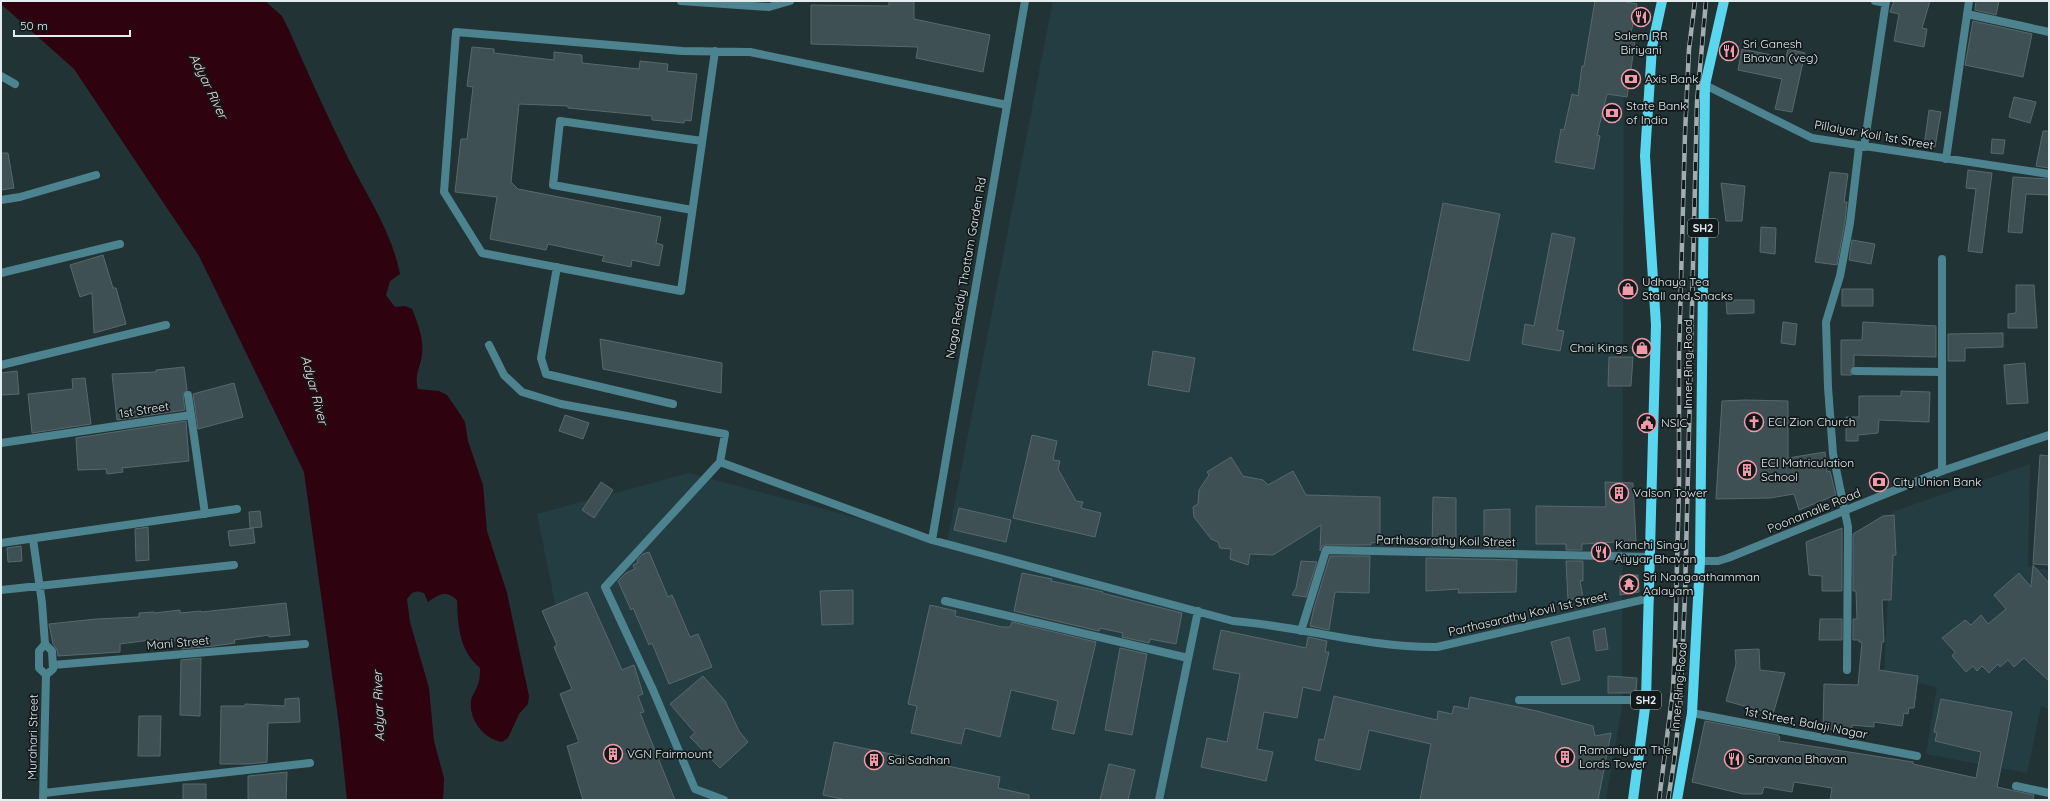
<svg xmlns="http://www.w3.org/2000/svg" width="2050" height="801" font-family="Quicksand,sans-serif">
<rect width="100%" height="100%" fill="#223336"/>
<path fill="#243d43" d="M1053 1H1626L1624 9 1622 707 1606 800H595L537 514 689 473 947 542Z
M2030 464 2028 567 2049 570V709L2041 706 2027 773 1926 754 1937 687 1884 676 1892 512Z"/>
<path fill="#2e020e" d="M1 1H265L282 16 289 30C308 73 327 116 348 158 367 196 392 232 400 274L390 281 386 295 395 307 405 306 412 309C418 324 424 339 422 355 420 369 414 375 418 389L439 391 447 395 458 411 465 422 468 441 483 485 487 531 507 593 529 696 528 704 519 714 508 738 502 742C484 739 469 721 471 701 472 694 478 688 479 681 480 677 480 672 480 668 459 650 458 626 457 600 446 590 439 594 428 602L424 593C415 590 413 591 407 599L410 622 429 688 434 741 444 778 443 800H347L339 725 304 472 199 256 74 69 1 4Z"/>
<path fill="#3f5054" stroke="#57696d" d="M889 1H914V19L990 35 983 72 916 58 918 47 811 44V5L889 6Z
M1595 1H1622L1637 4 1631 33 1636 34 1627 97 1607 94 1597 135 1600 136 1594 169 1555 162 1561 129 1564 130 1572 94 1578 96 1582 66H1584Z
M1894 1H1930L1922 28 1927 29 1924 47 1894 41 1899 14 1890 12Z
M1976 1H1999L1996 15 1975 10Z
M1973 21 2032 34 2023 77 1965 65Z
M472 47 494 49V53L554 60V52L582 55V63L639 69 640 61 668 64 667 71 697 74 691 121 685 120 684 123 652 120V116L568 108V106L519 104 511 182 518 189 661 217 656 243 663 245 659 266 632 260 631 267 602 261 604 256 548 244 546 250 490 239 497 197 455 192 461 139H467L473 87 467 86Z
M1742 49 1786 58 1788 49 1805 53 1792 112 1775 109 1782 79 1738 70Z
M2014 97 2036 102 2030 123 2009 117Z
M1929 110 1941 112 1935 147 1924 146Z
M2043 131H2049V168L2036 166Z
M1992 139 2005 140 2003 154 1991 153Z
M1 153H8L14 188 1 190Z
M1968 170 1992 173 1982 253 1968 251 1976 189 1966 188Z
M1830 172 1848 174 1844 202H1847L1845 222 1837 265 1815 262Z
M2013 177 2049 179V195L2026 194 2022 233 2008 232Z
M1721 183 1745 186 1742 221H1726Z
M1443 203 1500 214 1469 361 1413 350Z
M1761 227 1776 228 1775 254 1760 252Z
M1552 233 1575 238 1557 330 1564 331 1560 351 1522 344 1525 324 1534 326Z
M1852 240 1875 244 1871 264 1849 260Z
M103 255 113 288H116L126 324 94 333 92 293 80 297 70 265Z
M2016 285H2034L2037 328H2008V314L2016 313Z
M1842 289H1873V306H1842Z
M1726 300H1754V313L1727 314Z
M1783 322 1797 324 1795 345 1781 343Z
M1863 322 1936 326V357L1854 355V366L1850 371 1852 375H1841V340H1862Z
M2003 333V347L1965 348V361H1948V334Z
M600 339 722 363 721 393 603 369Z
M1153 351 1195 358 1189 392 1148 385Z
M1609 357H1633L1631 386H1608Z
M2025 363 2028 403 2007 404 2004 365Z
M184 367 187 390 183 395 185 410 117 420 112 374 156 372V370Z
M17 371 19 394 1 395V373Z
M85 378 91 424 32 433 28 394 73 389 72 379Z
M234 383 243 417 198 429 193 394Z
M1901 391 1930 392 1929 422 1879 420 1878 433 1858 435V441H1846V417H1859V396H1901Z
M1745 400 1788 401V458L1825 452 1827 472 1830 471 1836 495 1799 510 1794 494 1770 498 1716 499 1722 401Z
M565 415 589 423 583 439 559 431Z
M186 421 189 461 122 468 123 472 107 474 106 469 78 470 76 438Z
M1032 435 1057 441 1053 460 1060 461 1058 469 1076 501 1083 502 1081 508 1101 513 1095 537 1013 518Z
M2040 455 2049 456V565L2033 564Z
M1231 457 1243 476 1263 480 1268 485 1293 471 1306 495 1380 497V542L1371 543V545H1326L1322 546 1320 551 1321 525 1273 555 1250 554 1248 565 1230 559 1231 549 1220 548 1218 542 1211 539 1194 517 1193 507 1198 504 1199 490 1209 475 1207 472Z
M601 482 613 490 594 518 582 510Z
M1605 482 1633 483 1636 541 1582 544V550H1566V544H1536V506L1606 507Z
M1433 497 1456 498V547H1432Z
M959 508 1011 520 1006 542 954 530Z
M1510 509V548H1484V510Z
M260 511 262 527 250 528 249 512Z
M1894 515 1896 555H1893L1891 600H1882L1884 642H1882L1879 670 1918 676 1914 708H1909L1908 714 1904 713 1902 726 1874 722V727L1852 725V730L1823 729 1824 684 1858 685 1862 642H1859V640H1853V619H1857L1856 591H1853V534L1883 516Z
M148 527 149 560 136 561 135 529Z
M253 528 255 543 230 546 228 531Z
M1842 528V591H1822V576L1809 575 1806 542Z
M21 546 22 561 8 562 7 548Z
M649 552 668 597 672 595 690 637 698 634 712 667 669 684 652 643 649 645 633 608 631 610 618 581 626 573 635 569 633 565 638 563 637 560 643 554Z
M1330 556H1370L1369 593 1335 592 1329 630 1310 626 1314 608Z
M1426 558 1517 560 1516 592 1458 593 1459 589 1426 591Z
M1301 561 1317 562 1306 597 1292 595 1296 588Z
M1566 561H1583V581H1580L1583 597 1568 600Z
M2033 565 2049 583V681L2024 658 2014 667 2008 660 2000 667 1998 664 1989 673 1982 666 1977 671 1973 666 1966 672 1952 656 1955 652 1942 638 1965 620 1971 625 1981 615 1988 624 2006 609 1994 595 2019 573 2031 587Z
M1022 573 1052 579 1051 581 1099 591 1103 592 1102 593 1182 613 1176 644 1150 639 1149 643 1122 637 1123 633 1100 628 1099 631 1014 611Z
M1638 575 1639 592 1620 595V576Z
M853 590V624L822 625 820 591Z
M587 592 622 670 634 665 643 694 638 696 644 712 640 713 675 800H583L567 746 579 742 560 694 572 689 554 647 557 645 542 611Z
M286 603 290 635 269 637V635L234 640 235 643 214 646 181 649V640L159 643 158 639 120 644V652L58 656 57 650 53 644 49 624 96 619 139 617V613L154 612V613L180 610V613L201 611V612Z
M930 605 956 611 955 616 1002 627H1010L1012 622 1096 642 1074 734 1052 729 1058 701 1011 690 1000 737 965 728 961 744 911 733 917 706 908 704Z
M1820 619H1842V640H1819Z
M1605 628 1608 649 1596 651 1593 631Z
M1221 630 1306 648 1308 637 1327 641 1325 652H1329L1320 691 1303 687 1297 718 1264 712 1257 749 1273 752 1266 781 1201 767 1207 738 1227 742 1240 674 1213 669Z
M1569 637 1580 680 1562 685 1551 642Z
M1120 648 1147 654 1132 735 1105 730Z
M1759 649 1760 670 1785 673 1773 714 1726 701 1736 664 1735 650Z
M201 658 200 716 180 715 181 660Z
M703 676 725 701 739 731 748 742 720 768 690 737 695 733 670 704Z
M1608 676 1637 678 1636 693H1608Z
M1334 696 1437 720 1438 711 1452 714 1454 706 1468 709 1470 697 1537 711 1593 726 1595 736 1611 733 1598 800H1420L1431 744 1369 730 1360 770 1315 760 1319 739 1324 740Z
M299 698 300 722 268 723 267 762 248 764H220L221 706H245V704L285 706V699Z
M1941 699 2012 712 1997 787 2034 795 2033 800H1830L1832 788 1794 782 1792 792 1764 787 1762 794H1743L1692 782 1705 721 1778 735 1780 737 1779 741 1913 762V764L1976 778 1981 752 1935 741 1937 733 1934 732Z
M139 716H161L160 756H138Z
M834 742 1000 777 998 788 1029 795V800H847L823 795Z
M1109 764 1135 770 1128 800H1100Z
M287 772 286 800H248V776Z
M183 784H206V800H183Z"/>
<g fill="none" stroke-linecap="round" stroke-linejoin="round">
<path stroke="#4d838f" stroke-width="8" d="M681 1 769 7 790 1
M1875 1 1886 3
M1967 14 2049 32
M715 51 681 291 482 253 444 192 456 32 682 51 750 52 1007 105
M1 76 15 84
M1705 85 1812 138 2049 174
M1864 147 1886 1
M1946 159 1969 1
M1 200 20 197 96 175
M692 210 553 185 560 121 702 141
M1942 259V471
M557 267 541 358 546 374 673 404
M1 273 120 244
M489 345 504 375 522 392 561 404 725 434 720 462
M1 365 166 325
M1855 371 1942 372
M188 395 191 415
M1 443 191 415 205 514
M33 539 42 603 45 644 52 651 53 669 46 675
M932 540 1025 1
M1 543 237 509
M1 590 234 565
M945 601 1188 658
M1301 631 1326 550 1651 557
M45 644 39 651V668L46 675
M53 665 305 644
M1847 670 1848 527 1833 454 1828 387 1826 322 1840 276 1850 223 1859 147
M1519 700H1646
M1692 713 1917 756
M2016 786 2049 793
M44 793 310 763
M43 800 46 675
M724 800 695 789 653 690 605 587 720 462 932 540 1233 621C1301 626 1367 648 1437 647L1650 598
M1159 800 1198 611"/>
<path stroke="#4d838f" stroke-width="8" d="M1700 561H1718L1728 558 1942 471 2049 435"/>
<path stroke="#5bd6ef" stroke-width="10" d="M1633 800 1646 700 1656 325 1645 156 1652 47 1662 1
M1677 800 1692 713 1700 561 1705 85 1724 1"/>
<g stroke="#a1adb0" stroke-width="4.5">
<path id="rail" d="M1659 800 1673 690 1675 646 1679 484V354L1685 134 1689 49 1695 1
M1668 800 1674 762 1680 708 1685 595 1697 102 1706 1"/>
</g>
<use href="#rail" stroke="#12191b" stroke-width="3" stroke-dasharray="9" stroke-linecap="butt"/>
</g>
<defs>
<g id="restaurant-ring" transform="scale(1)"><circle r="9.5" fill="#12191b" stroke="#f39aaa" stroke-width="1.5"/><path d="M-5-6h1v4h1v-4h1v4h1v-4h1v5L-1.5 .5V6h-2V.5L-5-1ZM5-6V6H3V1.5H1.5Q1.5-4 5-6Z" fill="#f39aaa"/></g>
<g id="bank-ring" transform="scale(1)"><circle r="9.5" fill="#12191b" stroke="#f39aaa" stroke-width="1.5"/><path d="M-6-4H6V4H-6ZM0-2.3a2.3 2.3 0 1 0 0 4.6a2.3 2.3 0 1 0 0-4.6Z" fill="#f39aaa"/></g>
<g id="shop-ring" transform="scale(1)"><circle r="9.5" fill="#12191b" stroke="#f39aaa" stroke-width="1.5"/><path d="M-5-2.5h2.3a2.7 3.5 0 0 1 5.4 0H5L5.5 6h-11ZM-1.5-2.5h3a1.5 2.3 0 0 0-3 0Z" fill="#f39aaa"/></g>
<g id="church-ring" transform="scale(1)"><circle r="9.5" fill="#12191b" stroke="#f39aaa" stroke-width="1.5"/><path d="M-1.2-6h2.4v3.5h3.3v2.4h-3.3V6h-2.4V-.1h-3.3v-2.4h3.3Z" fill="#f39aaa"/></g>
<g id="civic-ring" transform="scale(1)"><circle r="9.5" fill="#12191b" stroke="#f39aaa" stroke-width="1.5"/><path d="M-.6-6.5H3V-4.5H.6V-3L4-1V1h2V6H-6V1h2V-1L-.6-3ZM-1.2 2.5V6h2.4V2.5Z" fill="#f39aaa"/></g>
<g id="building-ring" transform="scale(1)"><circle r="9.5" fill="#12191b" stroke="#f39aaa" stroke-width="1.5"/><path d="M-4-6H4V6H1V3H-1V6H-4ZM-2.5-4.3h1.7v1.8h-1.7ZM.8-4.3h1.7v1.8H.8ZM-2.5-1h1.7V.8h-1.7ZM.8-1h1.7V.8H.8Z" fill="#f39aaa"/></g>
<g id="temple-ring" transform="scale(1)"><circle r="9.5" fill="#12191b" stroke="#f39aaa" stroke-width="1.5"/><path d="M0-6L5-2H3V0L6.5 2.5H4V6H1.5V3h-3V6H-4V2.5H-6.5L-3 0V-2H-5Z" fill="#f39aaa"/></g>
</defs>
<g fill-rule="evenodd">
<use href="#restaurant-ring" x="1641" y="17"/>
<use href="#restaurant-ring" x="1729" y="51"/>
<use href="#bank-ring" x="1631" y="79"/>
<use href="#bank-ring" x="1612" y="113"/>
<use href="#shop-ring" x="1628" y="289"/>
<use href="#shop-ring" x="1642" y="348"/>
<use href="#church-ring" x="1754" y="422"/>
<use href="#civic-ring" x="1647" y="423"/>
<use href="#building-ring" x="1747" y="470"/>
<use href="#bank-ring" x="1879" y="482"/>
<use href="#building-ring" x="1619" y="493"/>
<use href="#restaurant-ring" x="1601" y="552"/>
<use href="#temple-ring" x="1629" y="584"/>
<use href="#building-ring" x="613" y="754"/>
<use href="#building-ring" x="1565" y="757"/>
<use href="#restaurant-ring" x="1734" y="759"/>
<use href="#building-ring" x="874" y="760"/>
</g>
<g text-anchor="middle" stroke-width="3.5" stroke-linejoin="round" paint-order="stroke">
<g fill="#12191b" stroke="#a4adaf" stroke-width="1">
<rect x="1688" y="219" width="30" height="18" rx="3"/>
<rect x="1631" y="691" width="30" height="18" rx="3"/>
</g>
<g font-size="11" font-weight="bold" fill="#e3edef">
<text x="1703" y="232">SH2</text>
<text x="1646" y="704">SH2</text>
</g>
<g font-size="12" fill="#e3edef" stroke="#12191b" text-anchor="start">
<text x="1641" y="40" text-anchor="middle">Salem RR<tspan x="1641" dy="14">Biriyani</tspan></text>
<text x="1743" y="48">Sri Ganesh<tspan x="1743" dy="14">Bhavan (veg)</tspan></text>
<text x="1645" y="83">Axis Bank</text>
<text x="1626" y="110">State Bank<tspan x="1626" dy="14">of India</tspan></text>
<text x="1642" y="286">Udhaya Tea<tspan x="1642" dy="14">Stall and Snacks</tspan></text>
<text x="1628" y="352" text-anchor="end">Chai Kings</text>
<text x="1768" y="426">ECI Zion Church</text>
<text x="1661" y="427">NSIC</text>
<text x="1761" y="467">ECI Matriculation<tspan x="1761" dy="14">School</tspan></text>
<text x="1893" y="486">City Union Bank</text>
<text x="1633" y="497">Valson Tower</text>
<text x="1615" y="549">Kanchi Singu<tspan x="1615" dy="14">Aiyyar Bhavan</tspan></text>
<text x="1643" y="581">Sri Naagaathamman<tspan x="1643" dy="14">Aalayam</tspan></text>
<text x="1579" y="754">Ramaniyam The<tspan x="1579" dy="14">Lords Tower</tspan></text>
<text x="627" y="758">VGN Fairmount</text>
<text x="1748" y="763">Saravana Bhavan</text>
<text x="888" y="764">Sai Sadhan</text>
</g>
<g font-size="12" fill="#e3edef" stroke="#12191b">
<text transform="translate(1874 135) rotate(10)" y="4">Pillaiyar Koil 1st Street</text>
<text transform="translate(966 268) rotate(-80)" y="4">Naga Reddy Thottam Garden Rd</text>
<text transform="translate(1688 364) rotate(-90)" y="4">Inner Ring Road</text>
<text transform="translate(144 410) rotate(-9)" y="4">1st Street</text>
<text transform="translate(1814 511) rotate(-22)" y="4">Poonamalle Road</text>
<text transform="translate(1446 541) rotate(1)" y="4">Parthasarathy Koil Street</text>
<text transform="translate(1528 614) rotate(-13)" y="4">Parthasarathy Kovil 1st Street</text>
<text transform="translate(178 643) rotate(-5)" y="4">Mani Street</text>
<text transform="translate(1679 687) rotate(-85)" y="4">Inner Ring Road</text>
<text transform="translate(1806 723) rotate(11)" y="4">1st Street, Balaji Nagar</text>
<text transform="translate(33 737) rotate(-89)" y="4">Murahari Street</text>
</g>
<g font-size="13" font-style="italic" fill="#fdd8dd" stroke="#12191b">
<text transform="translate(209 86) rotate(64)" y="5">Adyar River</text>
<text transform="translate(315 390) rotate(75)" y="5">Adyar River</text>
<text transform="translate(378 706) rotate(-92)" y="5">Adyar River</text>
</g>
</g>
<rect width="2050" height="801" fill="none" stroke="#e3edef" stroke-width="4"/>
<path d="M14 30v6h116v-6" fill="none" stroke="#e3edef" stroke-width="2"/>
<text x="20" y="30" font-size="12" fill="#e3edef" stroke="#12191b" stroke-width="3" paint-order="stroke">50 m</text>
</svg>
